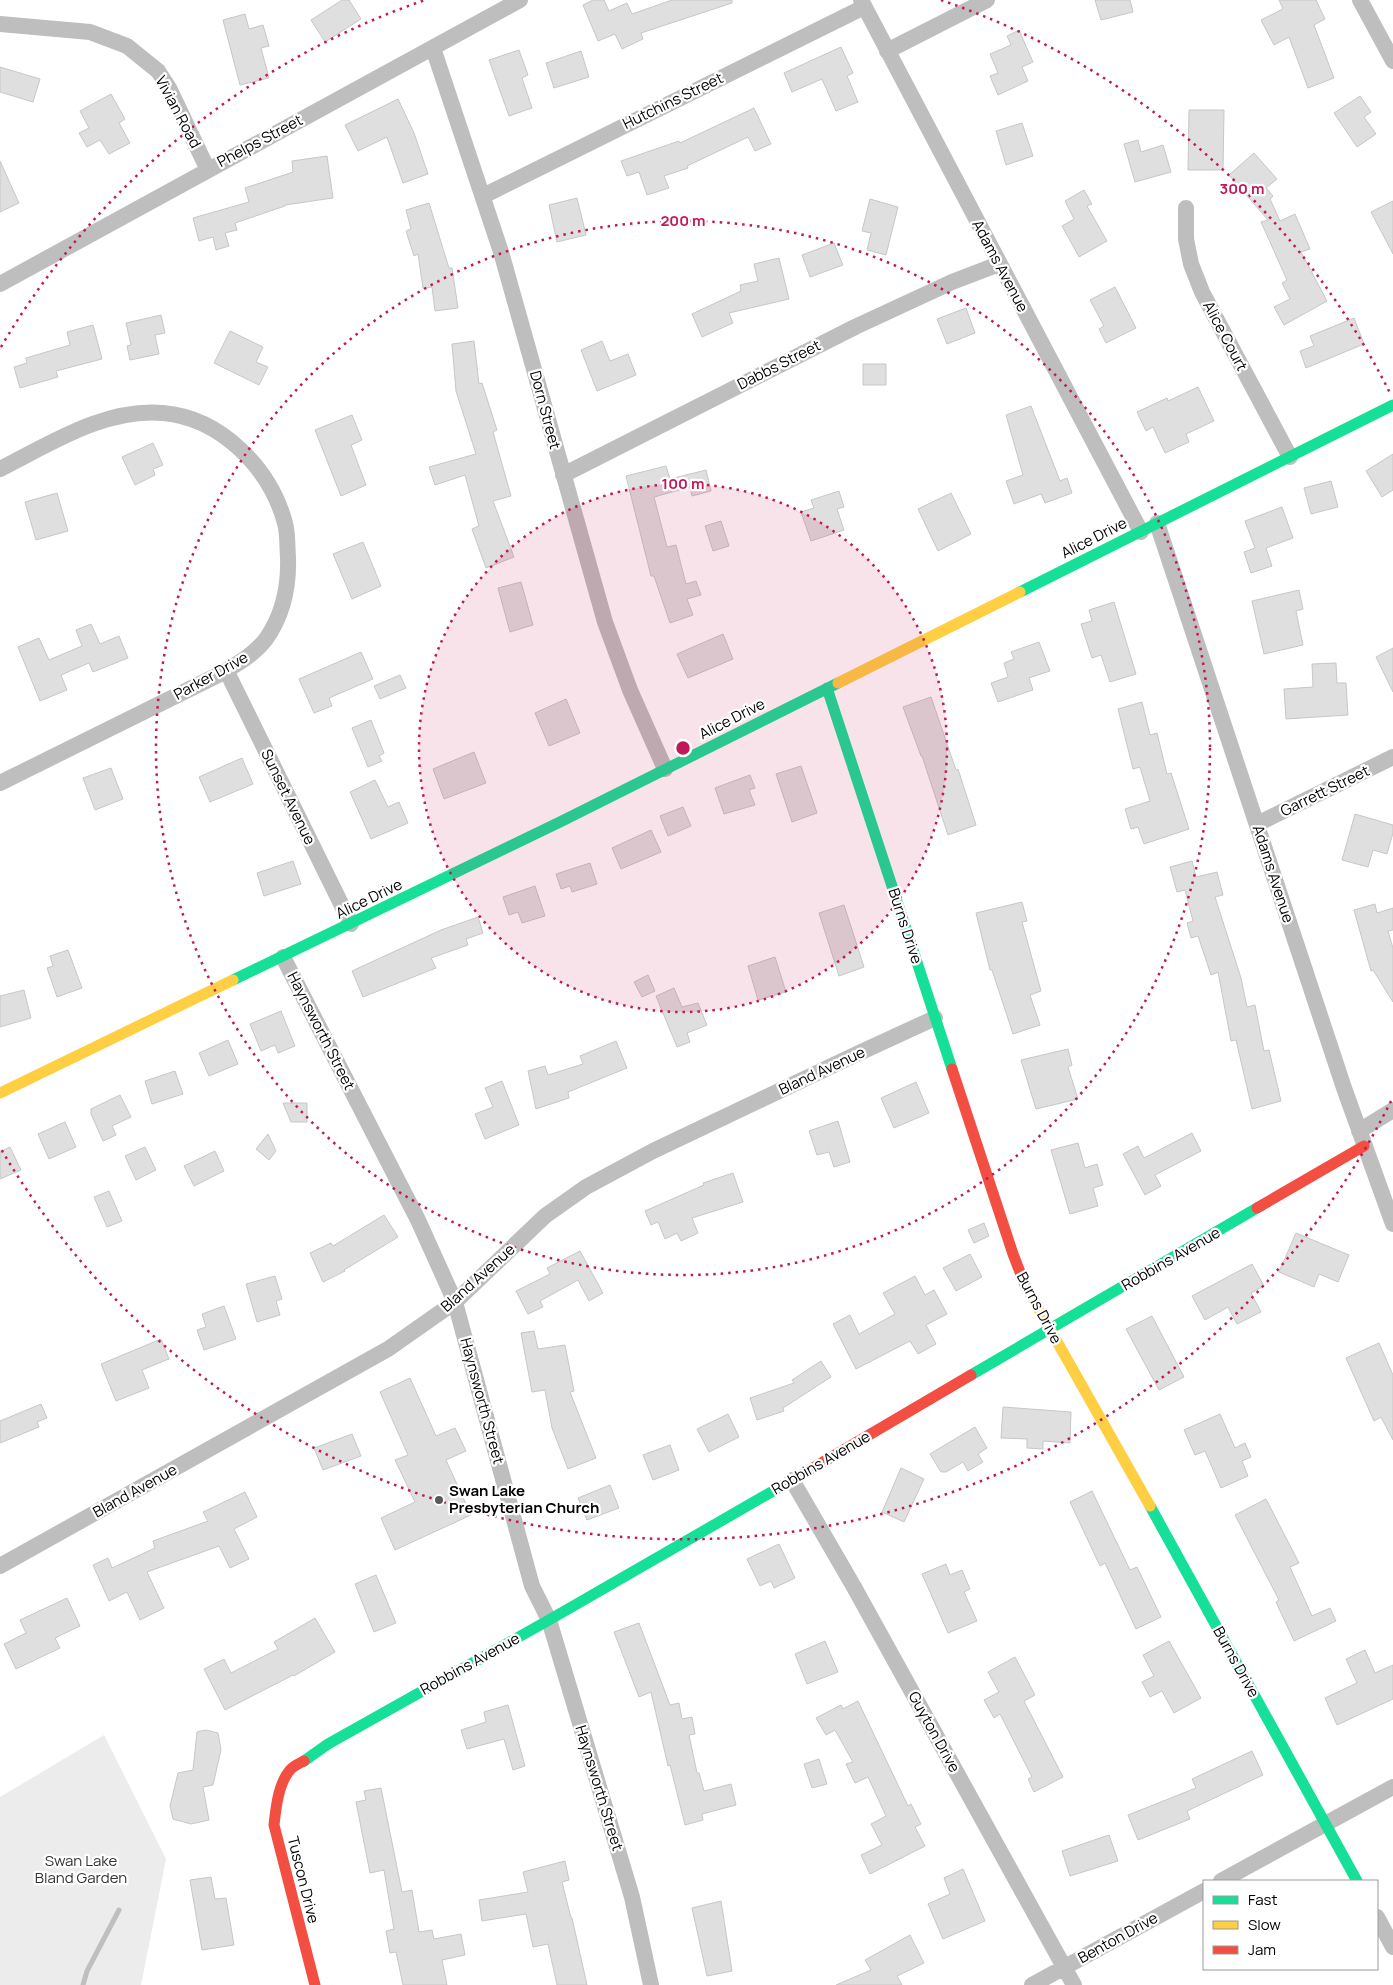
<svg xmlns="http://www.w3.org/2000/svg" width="1393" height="1985" font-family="Manrope,sans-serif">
<rect width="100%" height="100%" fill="#fff"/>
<path fill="#ececec" d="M104 1735 166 1859 141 1985H0V1797Z"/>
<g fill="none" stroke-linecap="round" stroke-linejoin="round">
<path stroke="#bfbfbf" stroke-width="5" d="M83 1985 87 1971 119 1910"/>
</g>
<path fill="#dfdfdf" stroke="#c7c7c7" d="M342 0H349L361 19 325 42 311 20Z
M593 0H604L609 11 627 3 632 14 672 0H732V3L641 33 643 39 622 49 615 34 598 41 583 5Z
M1095 0H1130L1133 12 1101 20Z
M1279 0H1316L1325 19 1314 25 1334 78 1308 88 1289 37 1274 45 1261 20 1283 9Z
M245 14 249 29 263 25 269 46 261 48 269 78 240 85 223 20Z
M1019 30 1033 62 1022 67 1028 81 998 95 990 76 998 73 990 54 1011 45 1007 36Z
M841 47 853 73 847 76 858 102 836 111 822 79 792 92 784 73Z
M519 50 528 75 522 78 532 108 509 116 489 60Z
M581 51 589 77 554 88 546 63Z
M0 67 40 79 33 102 0 92Z
M111 94 125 119 119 123 130 143 109 154 100 140 87 147 79 133 89 128 80 111Z
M1360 96 1371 112 1364 117 1376 134 1357 147 1334 113Z
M398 99 414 133 428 174 403 183 387 137 358 151 345 125Z
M754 108 771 144 755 151 748 137 687 166 688 168 664 176 669 188 647 195 639 172 627 176 621 161 679 141 680 143Z
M1189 110H1224L1223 170H1188Z
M1022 123 1033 156 1006 165 996 131Z
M1138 140 1141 152 1163 145 1171 172 1135 182 1124 144Z
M1254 153 1277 179 1266 188 1273 196 1270 199 1280 221 1295 214 1310 249 1301 252 1327 301 1284 325 1274 307 1290 299 1282 283 1287 280 1261 222 1268 220 1229 175Z
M327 156 333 198 285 205V206L235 223 237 230 225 233 229 246 216 250 213 237 199 241 193 218 249 202 245 188 293 172 292 161Z
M0 161 19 203 0 212Z
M1084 190 1092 204 1087 206 1107 241 1079 257 1062 226 1074 219 1065 201Z
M577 198 586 235 557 242 549 205Z
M870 199 898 207 886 255 867 250 871 233 862 231Z
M1393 201V254L1371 212Z
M429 203 449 268H452L458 308 435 311 432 287 423 288 418 254 414 256 406 231 411 229 406 210Z
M834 243 843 265 810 277 802 255Z
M779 258 789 299 729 313 733 323 702 337 692 314 741 291 740 285 758 281 754 264Z
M1115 287 1136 328 1106 343 1099 329 1104 326 1090 300Z
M966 308 975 333 947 344 937 319Z
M161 315 165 333 155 335 159 354 130 360 127 346 131 345 126 323Z
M1354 318 1364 344 1306 368 1300 351 1314 346 1310 336Z
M93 325 102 359 56 371 58 377 20 388 14 367 27 363 26 358 70 345 67 332Z
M230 331 263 347 256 362 268 367 259 385 214 363Z
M474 341 479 384 482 383 497 430 493 432 511 496 493 501 514 557 486 568 472 529 479 526 465 475 435 485 429 467 476 454 456 391 452 344Z
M602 341 610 361 628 354 636 375 597 391 581 350Z
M863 364H886V385H863Z
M1198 387 1214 421 1186 434 1189 442 1165 453 1153 427 1146 431 1137 412 1167 398 1168 401Z
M1031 406 1060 481 1067 478 1072 493 1045 503 1041 494 1014 504 1006 481 1023 475 1006 415Z
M352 415 362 440 351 445 366 485 341 496 315 430Z
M153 443 163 465 153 469 155 475 135 485 122 457Z
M1393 454V490L1382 497 1366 471Z
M666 466 670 479 706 470 711 491 692 496 690 487 654 497 667 547 676 545 686 584 696 581 701 595 687 599 693 615 670 623 654 576H651L626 476Z
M1331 481 1338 507 1311 514 1304 488Z
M839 491 844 507 837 509 844 530 811 541 801 512 814 508 811 500Z
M57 493 68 531 36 540 25 502Z
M951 493 971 534 938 551 918 509Z
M1282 507 1293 538 1266 548 1272 566 1251 573 1244 552 1255 548 1245 521Z
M721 521 729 546 713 551 705 526Z
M363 542 381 586 352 599 333 554Z
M521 582 533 625 510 632 498 588Z
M1299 590 1303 609 1296 611 1303 645 1264 654 1252 601Z
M1114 602 1136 674 1110 682 1101 655 1092 658 1081 624 1092 621 1089 610Z
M91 624 100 644 119 636 128 658 93 672 89 663 61 675 67 690 40 701 18 647 39 638 49 660 82 646 76 630Z
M723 634 733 659 688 678 677 654Z
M1039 642 1050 671 1029 678 1033 690 998 702 991 683 1008 677 1004 663 1014 659 1011 652Z
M1393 648V692L1376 657Z
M361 652 373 679 329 698 332 706 314 713 299 679Z
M1336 663 1337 683H1346L1348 715 1286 719 1284 689 1313 687 1312 664Z
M400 675 406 688 380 699 374 686Z
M931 697 956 770 958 769 976 825 948 835 922 756H921L903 707Z
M566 699 580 733 549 746 535 713Z
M1142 702 1150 735 1157 733 1167 774 1171 773 1189 829 1144 844 1138 827 1131 829 1125 809 1150 801 1140 767 1133 769 1118 709Z
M371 720 384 753 379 756 382 761 368 767 352 728Z
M474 752 486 783 444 799 433 769Z
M242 758 253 784 210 802 199 777Z
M801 766 817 813 792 822 776 774Z
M111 768 123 799 95 810 83 778Z
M750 775 755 788 749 790 755 805 724 814 715 788Z
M375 780 388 807 399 802 408 823 371 839 350 792Z
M683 807 691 826 668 836 660 816Z
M1355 814 1393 825V833L1387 854 1373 850 1368 867 1342 860Z
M651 830 661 852 621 869 612 848Z
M293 861 301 884 264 896 257 873Z
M1192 861 1196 877 1217 872 1223 895 1215 897 1241 978 1247 1007 1255 1005 1264 1051 1269 1050 1281 1101 1252 1109 1236 1040 1231 1041 1218 972 1211 975 1198 936 1191 938 1187 923 1193 921 1185 890 1177 892 1170 867Z
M590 863 597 884 572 892 570 886 561 889 556 874Z
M535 886 545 916 522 923 518 912 509 915 503 897Z
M1022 902 1027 921 1022 922 1041 991 1030 995 1040 1025 1013 1034 992 970H990L976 913Z
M1375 904 1377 913 1393 908V930L1388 931 1393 948V1002L1373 970 1371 971 1354 910Z
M844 905 864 967 839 976 819 913Z
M478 917 483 933 466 939 468 945 431 958 436 968 363 997 352 971 441 930Z
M68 950 82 988 57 997 47 968 53 966 50 956Z
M775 957 786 992 758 1000 748 966Z
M648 975 655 991 642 997 634 982Z
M674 988 682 1007 698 1003 707 1025 687 1033 690 1042 677 1047 656 996Z
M24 990 31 1018 0 1027V996Z
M281 1011 295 1046 278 1053 275 1045 261 1051 250 1024Z
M228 1040 238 1064 209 1076 199 1053Z
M616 1041 627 1068 568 1092 569 1098 536 1109 528 1071 545 1066 548 1075 583 1064 580 1056Z
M1068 1049 1072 1065 1068 1067 1078 1099 1036 1109 1021 1060Z
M175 1071 183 1094 152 1104 145 1081Z
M502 1081 519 1125 485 1139 475 1114 493 1107 485 1088Z
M916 1082 929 1113 894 1128 881 1098Z
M120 1095 131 1117 112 1126 116 1135 103 1141 91 1114V1109Z
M283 1103H307V1122H291Z
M838 1121 850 1162 834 1167 829 1152 817 1155 809 1131Z
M65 1122 76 1147 49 1159 38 1134Z
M1192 1133 1201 1151 1155 1175 1161 1186 1145 1195 1123 1154 1138 1146 1144 1158Z
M268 1134 276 1151 269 1160 256 1149Z
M1078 1143 1085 1168 1097 1164 1103 1185 1093 1188 1098 1206 1070 1214 1051 1150Z
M10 1147 21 1170 0 1179V1152Z
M145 1147 156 1170 136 1180 125 1156Z
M215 1151 224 1171 194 1186 184 1166Z
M733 1173 743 1202 692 1218 698 1233 681 1241 677 1233 665 1239 658 1222 651 1225 645 1211 704 1185 703 1183Z
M109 1191 122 1221 107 1227 94 1197Z
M384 1215 398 1237 344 1270 345 1271 323 1282 310 1253 331 1243 333 1246Z
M984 1223 989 1236 974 1243 968 1230Z
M1296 1233 1349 1255 1338 1282 1319 1274 1314 1287 1279 1272Z
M580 1251 603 1293 589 1301 578 1280 540 1301 543 1307 528 1314 516 1291 550 1274 547 1268Z
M970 1254 982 1277 956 1291 943 1268Z
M1252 1264 1264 1286 1251 1293 1261 1312 1237 1324 1228 1307 1205 1320 1192 1296Z
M275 1276 282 1299 276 1301 280 1315 257 1322 246 1284Z
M915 1276 925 1295 934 1290 947 1314 926 1325 936 1344 918 1354 910 1341 856 1369 833 1324 850 1315 859 1334 895 1314 883 1293Z
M224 1306 236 1339 204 1350 197 1330 206 1327 202 1314Z
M1152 1316 1184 1377 1159 1390 1126 1329Z
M534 1331 538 1349 565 1345 574 1391 570 1392 596 1458 568 1469 552 1428 545 1390 532 1392 521 1333Z
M161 1339 169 1359 142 1370 149 1388 116 1401 101 1364Z
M1379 1343 1393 1375V1440L1381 1417 1374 1421 1346 1358Z
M821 1361 831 1377 783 1408 784 1411 757 1420 750 1398 794 1383 792 1380Z
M410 1378 436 1436 455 1428 466 1451 446 1460 471 1515 395 1550 381 1518 415 1502 395 1460 408 1455 380 1392Z
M41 1404 47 1418 37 1422 39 1427 0 1443V1421Z
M1003 1407 1071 1412 1070 1443 1043 1441V1449L1027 1448V1439L1001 1438Z
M728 1414 739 1437 709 1452 697 1429Z
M1220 1414 1235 1448 1245 1443 1251 1457 1242 1461 1248 1476 1221 1488 1205 1451 1195 1455 1184 1430Z
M975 1427 987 1448 978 1454 983 1462 968 1471 963 1462 946 1472H941L930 1454Z
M352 1434 361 1456 323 1470 314 1448Z
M670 1445 679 1470 653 1480 643 1455Z
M901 1468 924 1479 904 1522 882 1512Z
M610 1485 619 1508 587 1520 578 1498Z
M1092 1491 1130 1570 1137 1567 1161 1617 1136 1629 1105 1563 1100 1566 1070 1502Z
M245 1492 257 1517 234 1529 249 1559 230 1568 219 1546 147 1572 164 1608 140 1620 127 1592 109 1601 93 1565 108 1558 112 1568 155 1548 153 1541 208 1521 203 1512Z
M1266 1499 1299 1563 1290 1567 1312 1616 1330 1608 1336 1621 1294 1641 1276 1602 1279 1600 1235 1515Z
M779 1544 795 1578 774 1588 771 1581 760 1586 747 1559Z
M946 1564 950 1575 962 1570 970 1589 964 1592 977 1621 948 1633 922 1574Z
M376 1575 396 1623 374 1632 355 1584Z
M67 1598 80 1626 55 1638 60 1648 16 1669 4 1644 26 1633 20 1620Z
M315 1618 335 1652 294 1676 293 1675 225 1710 204 1669 224 1659 231 1673 278 1649 274 1642Z
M639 1623 670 1705 679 1703 682 1719 692 1717 695 1734 689 1735 697 1773H699L704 1791 731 1784 736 1805 702 1814 703 1820 685 1825 670 1765 668 1766 651 1692 639 1697 614 1632Z
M825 1641 838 1672 807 1684 795 1654Z
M1169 1641 1201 1698 1174 1713 1162 1691 1150 1697 1142 1682 1154 1676 1143 1655Z
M1365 1650 1375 1673 1393 1665V1699L1337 1725 1325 1698 1357 1683 1346 1659Z
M1015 1657 1035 1695 1024 1701 1063 1777 1034 1792 1028 1779 1032 1777 1000 1714 994 1718 984 1700 999 1692 988 1672Z
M858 1701 908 1806 911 1804 921 1824 915 1827 925 1846 870 1874 861 1855 882 1845 871 1824 886 1816 868 1777 855 1783 846 1764 853 1762 835 1730 826 1735 816 1718 841 1705 843 1709Z
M508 1705 525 1766 513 1770 504 1739 467 1749 461 1730 486 1722 484 1712Z
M206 1730 218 1733 221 1750 213 1785 203 1787 209 1820 191 1824 173 1819 170 1806 178 1773 193 1770 197 1732Z
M1252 1751 1263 1775 1187 1811 1190 1819 1138 1840 1128 1815 1196 1788 1192 1779Z
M819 1759 827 1784 812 1788 804 1764Z
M381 1788 402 1892 412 1890 419 1932 432 1930 434 1939 461 1934 465 1955 442 1960 447 1985H403L396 1952 390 1953 386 1931 394 1929 384 1870 370 1873 356 1802 366 1800 364 1791Z
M1109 1835 1118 1861 1070 1876 1062 1851Z
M565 1861 569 1880 562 1882 571 1918H572L587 1985H557L548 1944 533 1947 526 1914 482 1921 479 1900 528 1892 523 1872Z
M963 1869 985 1921 943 1939 928 1904 950 1894 944 1878Z
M211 1877 215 1899 226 1898 234 1945 202 1950 190 1880Z
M721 1901 732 1971 707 1976 692 1908Z
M910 1935 924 1963 897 1976 902 1985H836L871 1970 865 1960Z"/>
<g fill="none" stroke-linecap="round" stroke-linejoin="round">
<path stroke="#bebebe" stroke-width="16" d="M861 0 1141 532
M1360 0 1393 61
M0 24 90 32 127 46 158 71 169 88 208 170
M433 48 501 252 605 622 630 690 665 769
M887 51 987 0
M483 196 864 7
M1186 208V239L1191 264 1202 292 1290 457
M0 284 520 0
M0 469C50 444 104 408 163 413 221 418 270 468 285 523 288 534 287 546 288 557 289 586 283 615 266 639 253 656 235 665 218 675L0 783
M563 475 855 327 952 282 999 264
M1157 523 1344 1088 1393 1224
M226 670 351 924
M1257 824 1393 757
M283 957 418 1220 455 1302 532 1586 549 1620 632 1897 651 1985
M1359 1131 1393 1110
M792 1480 854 1587 1074 1985
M0 1566 388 1349 455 1302 545 1216 586 1187 653 1151 859 1053 935 1018
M1221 1881 1393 1787
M1377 1917 1393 1947
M1032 1985 1204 1891"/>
<path stroke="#16e098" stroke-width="11" d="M1020 592 1393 405
M827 688 952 1069
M233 980 562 821 838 683
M971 1375 1257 1208
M1150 1506 1357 1881
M304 1761 328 1744 549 1620 806 1472"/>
<path stroke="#ffcf43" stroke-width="11" d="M838 683 1020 592
M0 1093 233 980
M1025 1285 1150 1506"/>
<path stroke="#f24e42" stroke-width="11" d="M952 1069 1013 1254 1025 1285
M1257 1208 1364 1146
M806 1472 971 1375
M304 1761C300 1763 293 1766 290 1770 278 1784 276 1808 274 1825L315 1985"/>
</g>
<circle cx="683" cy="748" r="264" fill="#c2185b" fill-opacity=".12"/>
<g fill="none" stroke="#c2185b" stroke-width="2.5" stroke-dasharray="2.5 5">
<circle cx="683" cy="748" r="264"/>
<circle cx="683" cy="748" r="527"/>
<path d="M1391 1101A791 791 0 0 1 1 1149M1 347A791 791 0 0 1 425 0M941 0A791 791 0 0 1 1391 395"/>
</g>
<circle fill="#595959" stroke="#fff" stroke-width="2" cx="439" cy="1500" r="5"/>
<g text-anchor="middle" stroke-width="4.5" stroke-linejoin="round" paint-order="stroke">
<g font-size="15" fill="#000" stroke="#fff">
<text transform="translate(673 101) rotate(-26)" y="5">Hutchins Street</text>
<text transform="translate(178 112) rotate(62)" y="5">Vivian Road</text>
<text transform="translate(260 141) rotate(-28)" y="5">Phelps Street</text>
<text transform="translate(1000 266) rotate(62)" y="5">Adams Avenue</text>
<text transform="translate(1225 336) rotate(62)" y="5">Alice Court</text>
<text transform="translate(779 365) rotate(-27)" y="5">Dabbs Street</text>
<text transform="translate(545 410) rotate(75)" y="5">Dorn Street</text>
<text transform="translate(1094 538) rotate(-27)" y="5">Alice Drive</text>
<text transform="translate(211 676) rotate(-29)" y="5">Parker Drive</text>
<text transform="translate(732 719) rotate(-27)" y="5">Alice Drive</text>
<text transform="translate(1325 791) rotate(-26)" y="5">Garrett Street</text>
<text transform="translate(288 797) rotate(64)" y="5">Sunset Avenue</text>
<text transform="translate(1273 874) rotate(72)" y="5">Adams Avenue</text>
<text transform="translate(369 899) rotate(-26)" y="5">Alice Drive</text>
<text transform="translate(905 926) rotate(72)" y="5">Burns Drive</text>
<text transform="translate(321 1031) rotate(63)" y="5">Haynsworth Street</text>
<text transform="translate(822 1071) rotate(-25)" y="5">Bland Avenue</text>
<text transform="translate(1171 1259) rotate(-30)" y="5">Robbins Avenue</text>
<text transform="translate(478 1278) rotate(-42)" y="5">Bland Avenue</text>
<text transform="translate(1039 1308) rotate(62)" y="5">Burns Drive</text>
<text transform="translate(482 1401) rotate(75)" y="5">Haynsworth Street</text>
<text transform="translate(821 1463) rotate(-30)" y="5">Robbins Avenue</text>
<text transform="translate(135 1491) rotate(-29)" y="5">Bland Avenue</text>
<text transform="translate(1236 1662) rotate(61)" y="5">Burns Drive</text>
<text transform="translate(470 1664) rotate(-29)" y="5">Robbins Avenue</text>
<text transform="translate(934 1732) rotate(61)" y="5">Guyton Drive</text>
<text transform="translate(599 1788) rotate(73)" y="5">Haynsworth Street</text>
<text transform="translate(303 1880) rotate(76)" y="5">Tuscon Drive</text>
<text transform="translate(1118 1938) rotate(-29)" y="5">Benton Drive</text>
</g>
<g font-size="15" font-weight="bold" fill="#000" stroke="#fff" text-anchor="start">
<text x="449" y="1496">Swan Lake<tspan x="449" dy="17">Presbyterian Church</tspan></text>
</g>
<g font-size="15" fill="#333" stroke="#fff">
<text x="81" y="1866">Swan Lake<tspan x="81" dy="17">Bland Garden</tspan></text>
</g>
</g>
<circle cx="683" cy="748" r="8" fill="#c2185b" stroke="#fff" stroke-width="2.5"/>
<g font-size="15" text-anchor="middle" font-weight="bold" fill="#c2185b" stroke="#fff" stroke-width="4.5" stroke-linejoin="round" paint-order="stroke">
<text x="1242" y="194">300 m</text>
<text x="683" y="226">200 m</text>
<text x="683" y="489">100 m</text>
</g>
<rect x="1203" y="1880" width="175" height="90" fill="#ffffff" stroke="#999999"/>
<rect x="1213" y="1896" width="25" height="8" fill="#16e098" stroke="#999999"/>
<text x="1248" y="1905" font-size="15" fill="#000000">Fast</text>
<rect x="1213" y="1921" width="25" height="8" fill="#ffcf43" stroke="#999999"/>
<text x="1248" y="1930" font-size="15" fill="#000000">Slow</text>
<rect x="1213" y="1946" width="25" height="8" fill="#f24e42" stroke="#999999"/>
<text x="1248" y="1955" font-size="15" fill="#000000">Jam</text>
</svg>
